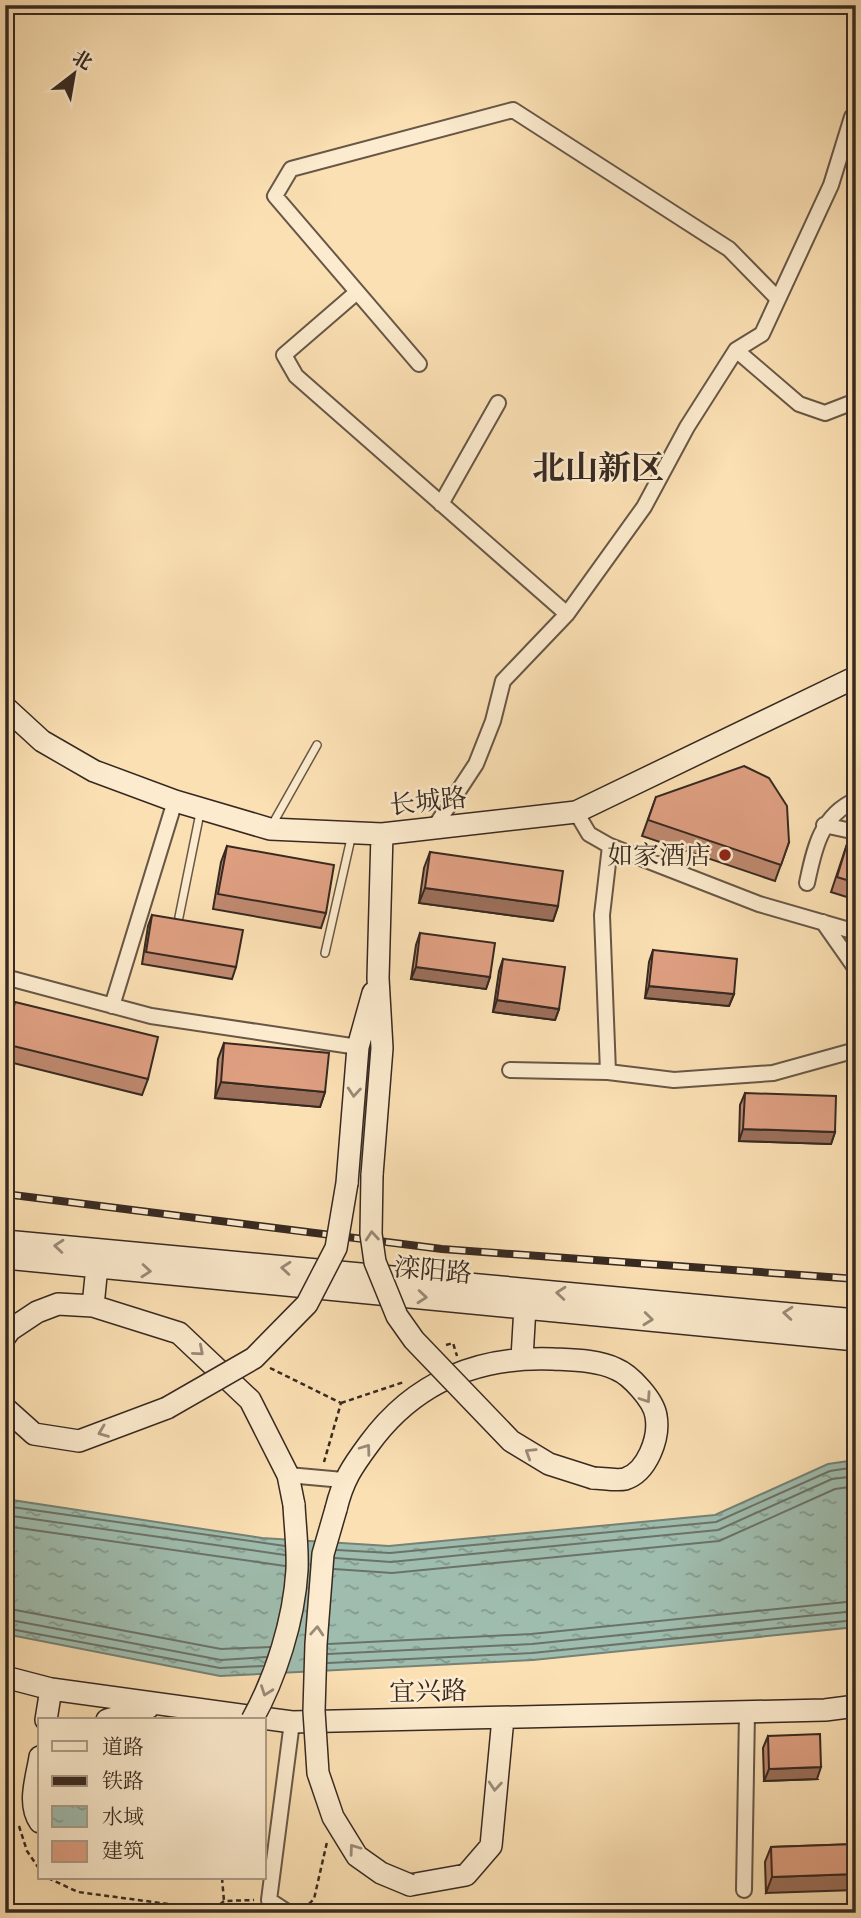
<svg xmlns="http://www.w3.org/2000/svg" width="861" height="1918" font-family="'Libre Bodoni','Noto Serif SC',serif">
<defs>
<pattern id="water-ripples" width="26" height="14" patternUnits="userSpaceOnUse" patternTransform="scale(1.75)"><rect width="26" height="14" fill="#9fbdaf"/><path d="M2 4q2-2 4 0t4 0M15 11q2-2 4 0t4 0" fill="none" stroke="#829a8e"/></pattern>
</defs>
<rect width="100%" height="100%" fill="#fbe0b3"/>
<filter id="stains"><feTurbulence type="fractalNoise" baseFrequency=".00286" numOctaves="4"/><feColorMatrix values="0 0 0 0 .2 0 0 0 0 .09 0 0 0 0 .02 0 0 0 .5 -.17"/></filter>
<radialGradient id="worn" r=".72"><stop offset=".6" stop-color="#630" stop-opacity="0"/><stop offset="1" stop-color="#630" stop-opacity=".3"/></radialGradient>
<path fill="url(#water-ripples)" stroke="#758276" stroke-width="2" d="M856 1460V1627L533 1660 220 1676 5 1634V1499L262 1538 389 1546 715 1515 828 1464Z"/>
<g fill="none" stroke-linecap="round" stroke-linejoin="round">
<path stroke="#6b7368" stroke-width="2" d="M5 1506 285 1546
M5 1515 285 1555
M5 1526 285 1566
M337 1550 390 1553 716 1522 830 1471 856 1467
M335 1558 391 1562 718 1530 832 1479 856 1476
M334 1569 392 1573 719 1541 835 1489 856 1486
M5 1608 221 1649 270 1647
M5 1619 221 1660 266 1657
M5 1628 220 1668 263 1666
M328 1644 531 1634 856 1601
M328 1654 532 1644 856 1611
M328 1663 532 1653 856 1620"/>
<g stroke="#685746" stroke-width="10">
<path id="lane" d="M272 825 317 745
M179 917 200 813
M325 953 352 834"/>
</g>
<g stroke="#685746" stroke-width="18">
<path id="street" d="M357 292 284 355 296 376 567 614
M736 350 799 404 825 413 856 401
M419 364 275 196 291 169 513 110 729 249 778 299
M441 504 498 403
M576 812 589 834 610 846 759 904 856 932
M824 825 856 832
M434 828 476 764 493 721 503 681 567 614 644 507 687 427 736 350 762 334 831 185 852 117H856
M807 883C814 849 821 815 856 800
M823 922 856 969
M5 977 151 1016 358 1047
M112 1006 175 801
M510 1070 608 1072 674 1080 773 1073 856 1050
M608 1072 602 915 610 846
M288 1475 343 1480
M744 1890 747 1712
M289 1913 269 1900 292 1722"/>
</g>
<g stroke="#372921" stroke-width="24">
<path id="secondary" d="M5 707 42 741 94 771 175 801 270 829 382 834 576 812 856 677
M372 1175 382 1048 378 978 382 834
M347 1183 358 1047 373 993
M5 1241 856 1320
M5 1258 856 1340
M93 1306 97 1266
M5 1337 10 1330 37 1312 58 1304 93 1306 179 1333 250 1400 288 1475 294 1505
M522 1358 525 1307
M5 1408 34 1434 79 1441 167 1408
M336 1509C343 1480 352 1467 369 1444 414 1382 478 1356 553 1359 572 1360 598 1360 616 1369 631 1375 654 1401 656 1416 660 1438 647 1472 625 1479 616 1481 602 1478 593 1478
M5 1677 51 1689 292 1722 825 1710 856 1706
M46 1720 51 1689
M107 1720 148 1708
M40 1757C37 1777 27 1804 40 1822
M410 1885 466 1875 491 1846 503 1718"/>
</g>
<path stroke="#372921" stroke-width="2.5" stroke-dasharray="5 3.5" stroke-linecap="butt" d="M446 1345 453 1343 457 1356
M270 1368 341 1403 324 1462
M341 1403 404 1382
M19 1826 27 1851 40 1870
M48 1878 78 1892 213 1910 224 1901 254 1900
M222 1878 224 1901
M303 1910 314 1899 327 1842"/>
<use href="#lane" stroke="#fcebce" stroke-width="7"/>
<use href="#street" stroke="#fcebce" stroke-width="14"/>
<use href="#secondary" stroke="#fcebce" stroke-width="21"/>
<g stroke="#372921" stroke-width="8">
<path id="rail" d="M5 1194 442 1249 856 1279"/>
</g>
<use href="#rail" stroke="#fcebce" stroke-width="5" stroke-dasharray="16" stroke-linecap="butt"/>
<g stroke="#372921" stroke-width="24" stroke-linecap="butt">
<path id="secondary-bridge" d="M372 1175 371 1234 375 1262 397 1316 414 1340 511 1441 549 1464 593 1478
M167 1408 254 1358 307 1304 336 1248 347 1183
M336 1509 323 1554 316 1644 314 1711 318 1773 333 1817 357 1856 381 1873 410 1885
M252 1720C276 1677 294 1620 297 1570 298 1548 295 1526 294 1505"/>
</g>
<use href="#secondary-bridge" stroke="#fcebce" stroke-width="21"/>
</g>
<path fill="#bf896f" stroke="#372921" stroke-width="2" d="M656 797 789 842 775 881 642 836Z
M848 841 856 844V900L831 892Z
M227 846 326 913 321 928 213 909 221 862Z
M430 852 558 906 553 921 419 903 424 868Z
M152 915 236 967 232 979 142 964 148 926Z
M420 933 490 977 486 989 411 979 416 945Z
M653 950 734 994 729 1006 645 998 649 962Z
M503 959 559 1009 555 1020 493 1012 499 971Z
M15 1002 148 1079 142 1095 5 1061V1034L9 1017Z
M224 1043 325 1092 320 1107 215 1098 218 1059Z
M745 1093 835 1132 831 1144 739 1141 740 1105Z
M856 1109V1153H851L852 1120Z
M768 1736 817 1779 764 1781 763 1748Z
M856 1844 766 1893 765 1862 771 1847Z"/>
<path fill="#9b6f5a" stroke="#372921" stroke-width="2" d="M425 888 558 906 553 921 419 903Z
M416 967 490 977 486 989 411 979Z
M649 986 734 994 729 1006 645 998Z
M497 1000 559 1009 555 1020 493 1012Z
M221 1082 325 1092 320 1107 215 1098Z
M743 1129 835 1132 831 1144 739 1141Z
M855 1141 856 1153H851Z
M821 1767 817 1779 764 1781 769 1769Z
M856 1874V1890L766 1893 772 1877Z"/>
<path fill="#de9f81" stroke="#372921" stroke-width="2" d="M744 766 769 778 787 806 789 842 781 865 648 820 656 797Z
M848 841 856 844V883L837 877Z
M227 846 334 865 326 913 218 894Z
M430 852 563 871 558 906 425 888Z
M152 915 243 930 236 967 146 952Z
M420 933 495 943 490 977 416 967Z
M653 950 737 959 734 994 649 986Z
M503 959 565 967 559 1009 497 1000Z
M15 1002 158 1037 148 1079 5 1044Z
M224 1043 329 1053 325 1092 221 1082Z
M745 1093 836 1096 835 1132 743 1129Z
M820 1734 821 1767 769 1769 768 1736Z
M856 1844V1874L772 1877 771 1847Z"/>
<defs><path id="oneway-chevron" d="M-2-3.5L2.5 0L-2 3.5" fill="none" stroke-width="1.6" stroke-linecap="round" stroke-linejoin="round" transform="scale(1.75)"/></defs>
<g stroke="#9a8a78">
<use href="#oneway-chevron" transform="translate(354 1092) rotate(95)"/>
<use href="#oneway-chevron" transform="translate(372 1236) rotate(-95)"/>
<use href="#oneway-chevron" transform="translate(59 1246) rotate(-175)"/>
<use href="#oneway-chevron" transform="translate(286 1268) rotate(-175)"/>
<use href="#oneway-chevron" transform="translate(146 1271) rotate(5)"/>
<use href="#oneway-chevron" transform="translate(561 1293) rotate(-175)"/>
<use href="#oneway-chevron" transform="translate(422 1297) rotate(5)"/>
<use href="#oneway-chevron" transform="translate(788 1313) rotate(-175)"/>
<use href="#oneway-chevron" transform="translate(648 1319) rotate(6)"/>
<use href="#oneway-chevron" transform="translate(199 1351) rotate(41)"/>
<use href="#oneway-chevron" transform="translate(646 1398) rotate(56)"/>
<use href="#oneway-chevron" transform="translate(103 1432) rotate(159)"/>
<use href="#oneway-chevron" transform="translate(366 1449) rotate(-54)"/>
<use href="#oneway-chevron" transform="translate(530 1453) rotate(-148)"/>
<use href="#oneway-chevron" transform="translate(317 1631) rotate(-86)"/>
<use href="#oneway-chevron" transform="translate(266 1691) rotate(110)"/>
<use href="#oneway-chevron" transform="translate(495 1786) rotate(95)"/>
<use href="#oneway-chevron" transform="translate(354 1849) rotate(-126)"/>
</g>
<circle fill="#8f2418" stroke="#fcebce" stroke-width="2.5" cx="725" cy="855" r="7"/>
<g text-anchor="middle" stroke-width="5" stroke-linejoin="round" paint-order="stroke">
<g font-size="26" fill="#372921" stroke="#fcebce">
<text transform="translate(428 801) rotate(-6)" y="9">长城路</text>
<text transform="translate(433 1270) rotate(5)" y="9">滦阳路</text>
<text transform="translate(428 1691) rotate(-1)" y="9">宜兴路</text>
</g>
<g font-size="26" fill="#372921" stroke="#fcebce" text-anchor="end">
<text x="711" y="864">如家酒店</text>
</g>
<g font-size="33" font-weight="bold" fill="#372921" stroke="#fcebce">
<text x="598" y="479">北山新区</text>
</g>
</g>
<rect width="861" height="1918" fill="none" stroke="#fbe0b3" stroke-width="28"/>
<rect x="7" y="7" width="847" height="1904" fill="none" stroke="#372921" stroke-width="3.5"/>
<rect x="14" y="14" width="833" height="1890" fill="none" stroke="#372921" stroke-width="2"/>
<rect x="38" y="1718" width="228" height="161" fill="#fcebce" stroke="#ad9d89" stroke-width="2"/>
<rect x="52" y="1741" width="35" height="10" fill="#fcebce" stroke="#ad9d89" stroke-width="2"/>
<text x="102" y="1754" font-size="21" fill="#372921">道路</text>
<rect x="52" y="1776" width="35" height="10" fill="#372921" stroke="#ad9d89" stroke-width="2"/>
<text x="102" y="1788" font-size="21" fill="#372921">铁路</text>
<rect x="52" y="1806" width="35" height="21" fill="url(#water-ripples)" stroke="#ad9d89" stroke-width="2"/>
<text x="102" y="1824" font-size="21" fill="#372921">水域</text>
<rect x="52" y="1841" width="35" height="21" fill="#de9f81" stroke="#ad9d89" stroke-width="2"/>
<text x="102" y="1858" font-size="21" fill="#372921">建筑</text>
<g transform="translate(74 74) rotate(31)" stroke="#fcebce" stroke-width="5" paint-order="stroke">
<path d="M0-5L12 26L0 18L-12 26Z" fill="#372921"/>
<text y="-10" font-size="19" font-weight="bold" text-anchor="middle" fill="#372921">北</text>
</g>
<rect width="100%" height="100%" filter="url(#stains)"/>
<rect width="100%" height="100%" fill="url(#worn)"/>
</svg>
